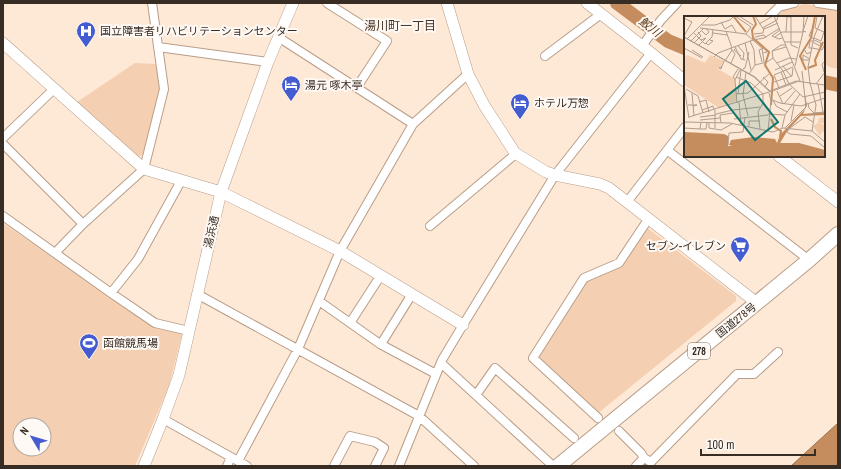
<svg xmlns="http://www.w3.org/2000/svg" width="841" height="469" font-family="'Archivo Narrow','Noto Sans JP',sans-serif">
<rect width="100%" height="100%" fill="#fee8d6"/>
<path fill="#f5cfb1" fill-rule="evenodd" d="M805 4 838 9V69L829 67 824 63V17H775L788 8Z
M135 63 156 64 161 88 143 154 137 158 77 102Z
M3 223 155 328 182 334 169 386 135 466H3ZM20 425H44V449H20Z
M646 227 736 296V301L597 414 537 358 585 282 622 265Z"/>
<path fill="#c58d5d" stroke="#9b704c" d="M838 423V466H791Z"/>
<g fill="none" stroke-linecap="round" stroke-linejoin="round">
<path stroke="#c58d5d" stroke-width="14" d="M617 3 668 41 685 48
M824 82 838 85"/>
<g stroke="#b89e89" stroke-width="10">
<path id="minor" d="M327 3 387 41 357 87
M818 3 838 6
M769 17 779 7 794 3
M278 37 413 124
M642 46 661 20 677 3
M158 47 268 62
M545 56 601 14
M3 138 54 89
M3 144 83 224
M667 150 809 260
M627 202 685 127
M3 216 111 293 155 323 189 331
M430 226 512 157 515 153
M55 253 83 224 144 169 164 89 152 3
M111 293 138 259 181 181
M197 294 419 416 474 466
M319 301 380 344 436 374
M350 323 381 275
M381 344 412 294
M441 363 553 466
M476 395 495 368 574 438
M598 418 533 358 584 278 619 263 645 224
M163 419 247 466
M619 431 641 453 644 458 636 466
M644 458 651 462 737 374H754L778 352
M238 461 298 349 340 251 413 124 468 74
M227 466 231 457
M334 466 350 436 375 442 384 448 375 466
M399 466 442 360 463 325 555 175 651 53"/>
</g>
<g stroke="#b89e89" stroke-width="12">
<path id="tertiary" d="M447 3 468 74 484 105 515 153 546 172 555 175 600 184 609 188 757 303
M587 3 651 53 685 81
M3 43 144 169 221 192 229 196 340 251 463 325
M779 156 838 202
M144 466 163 419 179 375 221 192 268 62 293 3"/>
</g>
<g stroke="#b89e89" stroke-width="16">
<path id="trunk" d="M558 466 809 260 838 234"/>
</g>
<use href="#minor" stroke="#fff" stroke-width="8"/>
<use href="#tertiary" stroke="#fff" stroke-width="11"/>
<use href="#trunk" stroke="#fff" stroke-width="14"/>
</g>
<defs>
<g id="hospital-pin" transform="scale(1)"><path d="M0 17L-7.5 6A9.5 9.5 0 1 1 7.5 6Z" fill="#455cd0" stroke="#fef9f4"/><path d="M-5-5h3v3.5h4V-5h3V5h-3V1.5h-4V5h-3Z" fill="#fff"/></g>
<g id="hotel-pin" transform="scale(1)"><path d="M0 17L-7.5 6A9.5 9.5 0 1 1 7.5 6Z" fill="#455cd0" stroke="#fef9f4"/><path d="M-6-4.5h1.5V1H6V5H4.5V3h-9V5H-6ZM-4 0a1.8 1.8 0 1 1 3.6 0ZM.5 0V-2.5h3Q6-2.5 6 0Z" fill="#fff"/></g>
<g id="supermarket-pin" transform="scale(1)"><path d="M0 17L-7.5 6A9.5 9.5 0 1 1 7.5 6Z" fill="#455cd0" stroke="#fef9f4"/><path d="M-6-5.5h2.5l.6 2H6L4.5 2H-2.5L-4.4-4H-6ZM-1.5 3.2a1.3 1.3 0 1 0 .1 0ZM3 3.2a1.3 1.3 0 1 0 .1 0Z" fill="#fff"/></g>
<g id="stadium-pin" transform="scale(1)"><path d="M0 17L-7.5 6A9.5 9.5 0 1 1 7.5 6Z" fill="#455cd0" stroke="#fef9f4"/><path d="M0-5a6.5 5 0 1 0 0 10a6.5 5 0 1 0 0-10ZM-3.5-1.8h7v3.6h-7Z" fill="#fff"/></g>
</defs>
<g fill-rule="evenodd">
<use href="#hospital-pin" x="86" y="31"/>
<use href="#hotel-pin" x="291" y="85"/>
<use href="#hotel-pin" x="520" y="103"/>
<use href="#supermarket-pin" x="740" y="246"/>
<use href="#stadium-pin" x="89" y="343"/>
</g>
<g text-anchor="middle" stroke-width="4" stroke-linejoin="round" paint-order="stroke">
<rect fill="#fef9f4" stroke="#736a63" stroke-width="1" x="688" y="343" width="22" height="16" rx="3"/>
<g font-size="10" font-weight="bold" fill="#382d25">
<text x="699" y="355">278</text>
</g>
<g font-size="11" fill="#382d25" stroke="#fef9f4" text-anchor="start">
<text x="100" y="35">国立障害者リハビリテーションセンター</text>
<text x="305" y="89">湯元 啄木亭</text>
<text x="534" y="107">ホテル万惣</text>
<text x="726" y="250" text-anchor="end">セブン-イレブン</text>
<text x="103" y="347">函館競馬場</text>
</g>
<g font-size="11" fill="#382d25" stroke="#fef9f4">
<text transform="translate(211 232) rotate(-77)" y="4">湯浜通</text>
<text transform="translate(736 320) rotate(-39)" y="4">国道278号</text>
</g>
<g font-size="12" fill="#473220" stroke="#fef9f4">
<text x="400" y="30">湯川町一丁目</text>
</g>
<g font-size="12" font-style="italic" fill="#5b340f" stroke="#fef9f4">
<text transform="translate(650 27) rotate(37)" y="4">鮫川</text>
</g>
</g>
<g transform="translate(684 16)">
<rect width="141" height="141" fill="#fee8d6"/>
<path d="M3 39 21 47 26 39 40 45 34 53 51 63 52 85 35 92 0 69V43ZM141 101V107H135L141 109V117L138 115 136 120 129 110 134 107 135 102Z" fill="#f5cfb1"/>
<path d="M121 79 123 89 119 98 141 96V99L117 100 104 114 96 127H115L141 134V141H0V116L40 118 44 120V130H48L45 129 47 124 69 121 91 123 93 127 96 119 121 93Z" fill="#c58d5d"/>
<path fill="none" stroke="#c58d5d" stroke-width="2" d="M69 0 72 8 68 14 69 22 85 36 81 49 89 62 87 89M50 1 62 16M124 52 132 49 131 44 139 26M122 54 116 40 127 22 131 0M87 103 91 111 97 115 96 121"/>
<path fill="none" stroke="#af9d8f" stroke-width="1" d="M51 0 67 11 62 18M55 0 69 9M71 0 80 14M90 0 116 65M107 0V29L114 32M0 2 8 6 0 20M37 6 41 13 48 9 52 16M75 8 89 0M18 9H31L46 4 50 0M16 12 62 18 78 32 80 46M80 13 94 7M128 13 125 20 130 23M96 14 88 20 95 23 98 22M18 15 22 19 25 16 22 12M42 15 48 32M102 16 103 1M122 16 119 15 124 0M10 17 21 28 28 21 29 13M29 17 43 19M70 18 79 17 80 11 93 4 94 0 107 1M0 21 71 61 86 75 112 65 126 67 132 89 128 115M0 21 70 61 86 76 115 65M71 21 80 19 82 22M91 21 98 16H119M130 22 137 25 140 16 131 12 133 0M3 23 26 0M7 25 20 12M66 25 70 34 71 49M101 26H116M129 26 136 30 137 27 130 24M10 27 17 20 14 16M22 27 24 29 29 25 26 24M61 27 67 54M14 30 22 22 17 24M54 30 60 37 59 43M51 31 57 43 61 44M0 32 18 42M52 32 50 34 57 40M122 32 120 33 123 38 127 36M128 32 138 34 141 28M128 32H125L126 25H129M8 34 19 41M88 35 97 29H102M30 41 34 37 69 24 80 22 96 12M89 42 88 35 102 31M125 44H119V39L126 43M41 45 48 34 47 32M78 46 75 34 80 32 83 36 79 37M47 47 51 38 48 34M93 47 105 42 112 43M38 50 35 52 37 53 38 50 40 45M99 50 107 60M111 50 119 16 120 0M59 53 61 52 65 36M91 54 108 46M62 56 59 79 64 100M97 56 102 69M140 56 138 48 141 45M65 58 71 49 83 46 89 42 99 55 105 68 119 81 141 76M52 61 67 67 79 78M79 61 84 66 81 71M51 63 49 61 54 53M90 66 108 60 109 52M125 67 141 69M126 67 124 51 130 21 139 0M132 68 141 56M134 68 139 96M0 70 5 102M95 72 90 59 109 51M2 73 14 80 19 97M93 75 99 88M8 77 10 100M52 78 64 77 86 57M54 78 57 54M96 80 108 72M86 83 96 87 117 90 141 82M89 84 92 90 103 96M15 86 22 84 25 96M55 86 57 109M53 87 51 64 56 54M124 87 125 92 130 97 141 96M100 88 111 75M4 89H13L9 90M18 94 29 90 30 94M31 94V112M49 94 76 91M32 98 49 94M84 98 101 99M5 101 85 76M16 101 32 99M50 103 84 99M16 104 36 102M107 105 110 89M0 106 46 107 89 116 99 112 128 115 141 126M25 107V112L37 114 48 108M37 107 36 99 49 97M65 110V105H76M0 112 16 113 17 106M98 112 101 99 116 78M101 112 122 91 118 55M106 112 121 101 129 106M16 113H22L23 107M76 113 74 96 79 87V78M105 113 103 116 106 118 127 120 141 132M84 115 87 85 85 77M59 116 61 101M44 129 45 117 59 116"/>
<path fill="#0f766e" fill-opacity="0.15" stroke="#0f766e" stroke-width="2" d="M62 65 94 106 71 124 39 83Z"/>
<rect width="141" height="141" fill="none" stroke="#382d25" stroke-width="2"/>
</g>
<rect width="841" height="469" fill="none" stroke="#382d25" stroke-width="8"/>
<g transform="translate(32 437) rotate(308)"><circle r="19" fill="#fef9f4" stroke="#afa7a1"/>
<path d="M0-3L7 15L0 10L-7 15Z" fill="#455cd0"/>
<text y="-6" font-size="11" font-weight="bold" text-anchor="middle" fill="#382d25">N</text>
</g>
<path d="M701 449v6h114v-6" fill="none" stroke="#382d25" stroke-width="2"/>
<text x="707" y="449" font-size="12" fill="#382d25" stroke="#fef9f4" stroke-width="3" paint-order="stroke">100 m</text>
</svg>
